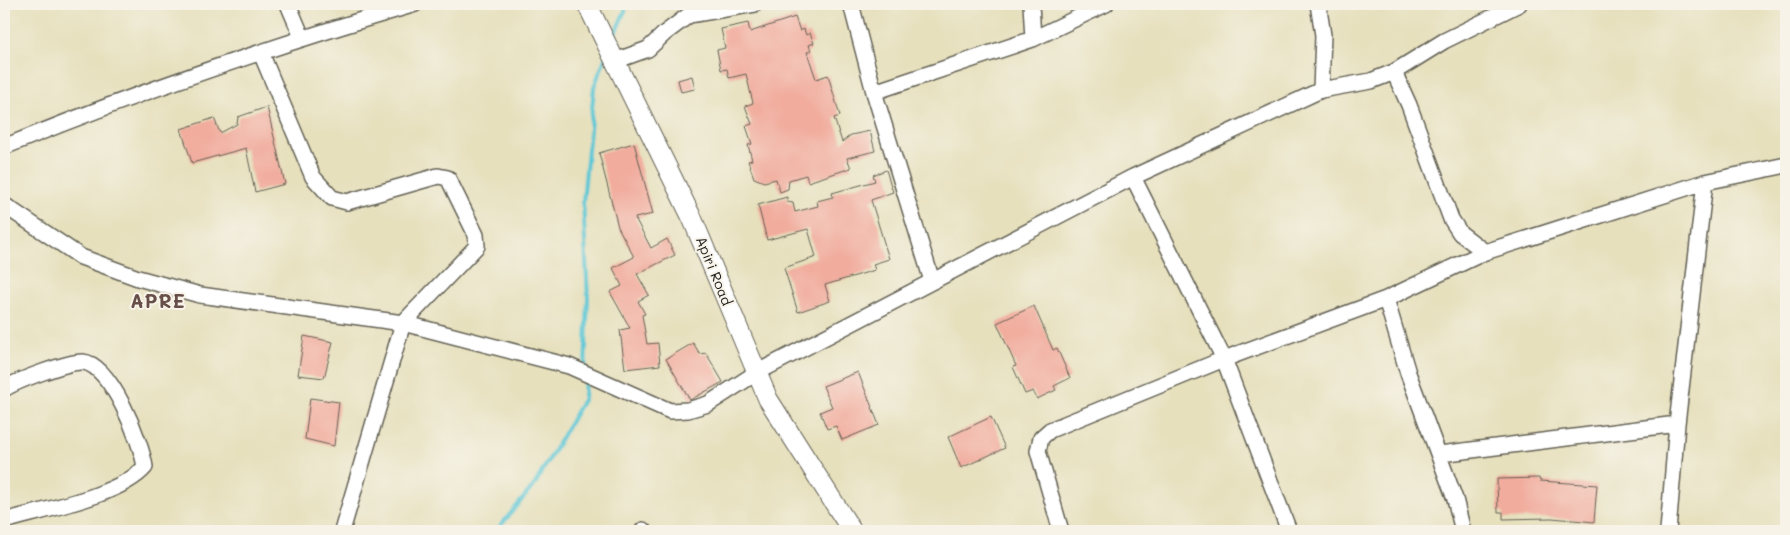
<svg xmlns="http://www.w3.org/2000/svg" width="1790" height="535" font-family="Mali,sans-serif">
<rect width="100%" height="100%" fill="#f7f3e8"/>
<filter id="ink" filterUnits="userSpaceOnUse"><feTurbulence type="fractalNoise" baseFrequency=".02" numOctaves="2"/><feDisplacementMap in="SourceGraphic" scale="10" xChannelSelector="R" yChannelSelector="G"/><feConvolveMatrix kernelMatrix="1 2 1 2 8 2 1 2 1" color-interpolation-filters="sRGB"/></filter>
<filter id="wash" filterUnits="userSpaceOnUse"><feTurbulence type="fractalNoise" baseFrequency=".0096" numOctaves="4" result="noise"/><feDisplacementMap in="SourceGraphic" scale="20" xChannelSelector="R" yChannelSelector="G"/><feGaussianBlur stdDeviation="1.12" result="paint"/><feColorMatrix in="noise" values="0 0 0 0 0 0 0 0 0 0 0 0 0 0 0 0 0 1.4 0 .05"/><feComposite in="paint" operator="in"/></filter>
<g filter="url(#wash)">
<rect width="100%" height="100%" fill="#e6e0bd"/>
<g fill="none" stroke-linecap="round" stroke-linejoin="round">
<path stroke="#5cc7d6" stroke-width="4" d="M612 40 628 4
M585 368 588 299 583 202 594 87 606 56
M496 531 535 484 584 398 585 378"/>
</g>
<g id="blocks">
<path fill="#f1ac9d" d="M795 17 800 31 804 29 806 35 810 33 814 43 809 45 811 51 807 52 816 79 828 75 840 116 834 118 842 142 851 135 870 131 875 151 847 158 851 168 808 182 806 175 789 180 788 189 780 192 776 179 764 182 754 178 748 161 752 160 748 145 752 144 746 126 752 124 745 106 753 103 746 74 729 78 727 69 721 70 717 50 725 48 721 29 748 23 750 32Z
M692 76 695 89 681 92 678 80Z
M267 107 285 184 255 192 246 148 192 163 181 129 214 118 220 133 237 124 238 117Z
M634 143 653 214 635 218 651 248 667 239 675 255 637 274 649 295 638 301 645 314 642 315 647 344 658 343 660 365 625 369 620 330 630 328 610 292 622 286 613 268 634 257 618 227 599 153Z
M886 170 893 192 871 200 889 259 873 264 875 270 825 285 830 301 798 312 784 268 816 257 808 229 767 240 758 205 787 197V202L793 203 795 212 818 206 817 201 833 197 832 193 875 181 873 175Z
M1034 306 1053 350 1057 348 1070 378 1054 386 1056 390 1037 399 1033 391 1025 394 1013 367 1016 366 997 323Z
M304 336 333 342 324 378 298 375Z
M693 343 700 354 706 353 723 382 690 400 666 359Z
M858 372 879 425 842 440 836 426 827 429 820 412 832 407 823 386Z
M310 398 339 402 334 446 305 439Z
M991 417 1005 448 961 468 948 437Z
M1539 478 1540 481 1597 485 1594 522 1552 518 1503 519V512H1498L1497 479Z"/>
</g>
</g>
<g filter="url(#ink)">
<use href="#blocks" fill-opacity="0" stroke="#636154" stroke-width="1"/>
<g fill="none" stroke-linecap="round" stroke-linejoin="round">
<g stroke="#636154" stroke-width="18">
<path id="minor" d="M288 4 302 37
M851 4 874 92 932 281
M1031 4 1033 39
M1318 4 1323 35 1321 90
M261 53 313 177 332 198 347 202 438 176 448 178 476 235 477 246 403 323 342 531
M615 61 648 49 665 33 689 15 755 4
M1394 72 1409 105 1451 219 1460 233 1485 252 1705 182 1786 165
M874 92 1033 39 1106 4
M4 147C138 92 276 45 415 4
M1133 177 1224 359 1289 531
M4 205 81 257 138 278 200 295 403 323 569 366 670 411 688 410 708 404 756 373 1133 177 1321 90 1371 81 1394 72 1444 41 1519 4
M1386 299 1408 373 1455 499 1463 531
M4 389C16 381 69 361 83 362 111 364 142 444 145 467 120 496 42 510 4 521
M1440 454 1677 424
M643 530 644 531
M1061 531 1038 451 1041 438 1050 430 1224 359 1386 299 1485 252
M1668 531 1677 424 1705 182"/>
</g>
<g stroke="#636154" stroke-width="21">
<path id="tertiary" d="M587 4 692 218 768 399 852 531"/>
</g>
<use href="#minor" stroke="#fff" stroke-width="15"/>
<use href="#tertiary" stroke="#fff" stroke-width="19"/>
</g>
</g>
<g text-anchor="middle" stroke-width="4" stroke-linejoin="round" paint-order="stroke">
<g font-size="14" fill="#1c1c1c" stroke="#f7f3e8">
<text transform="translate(714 271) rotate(68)" y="5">Apiri Road</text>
</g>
<g font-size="19" font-weight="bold" letter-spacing="1" fill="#674e49" stroke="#f7f3e8">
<text x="158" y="308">APRE</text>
</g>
</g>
<rect width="1790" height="535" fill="none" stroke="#f7f3e8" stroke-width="20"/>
</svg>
